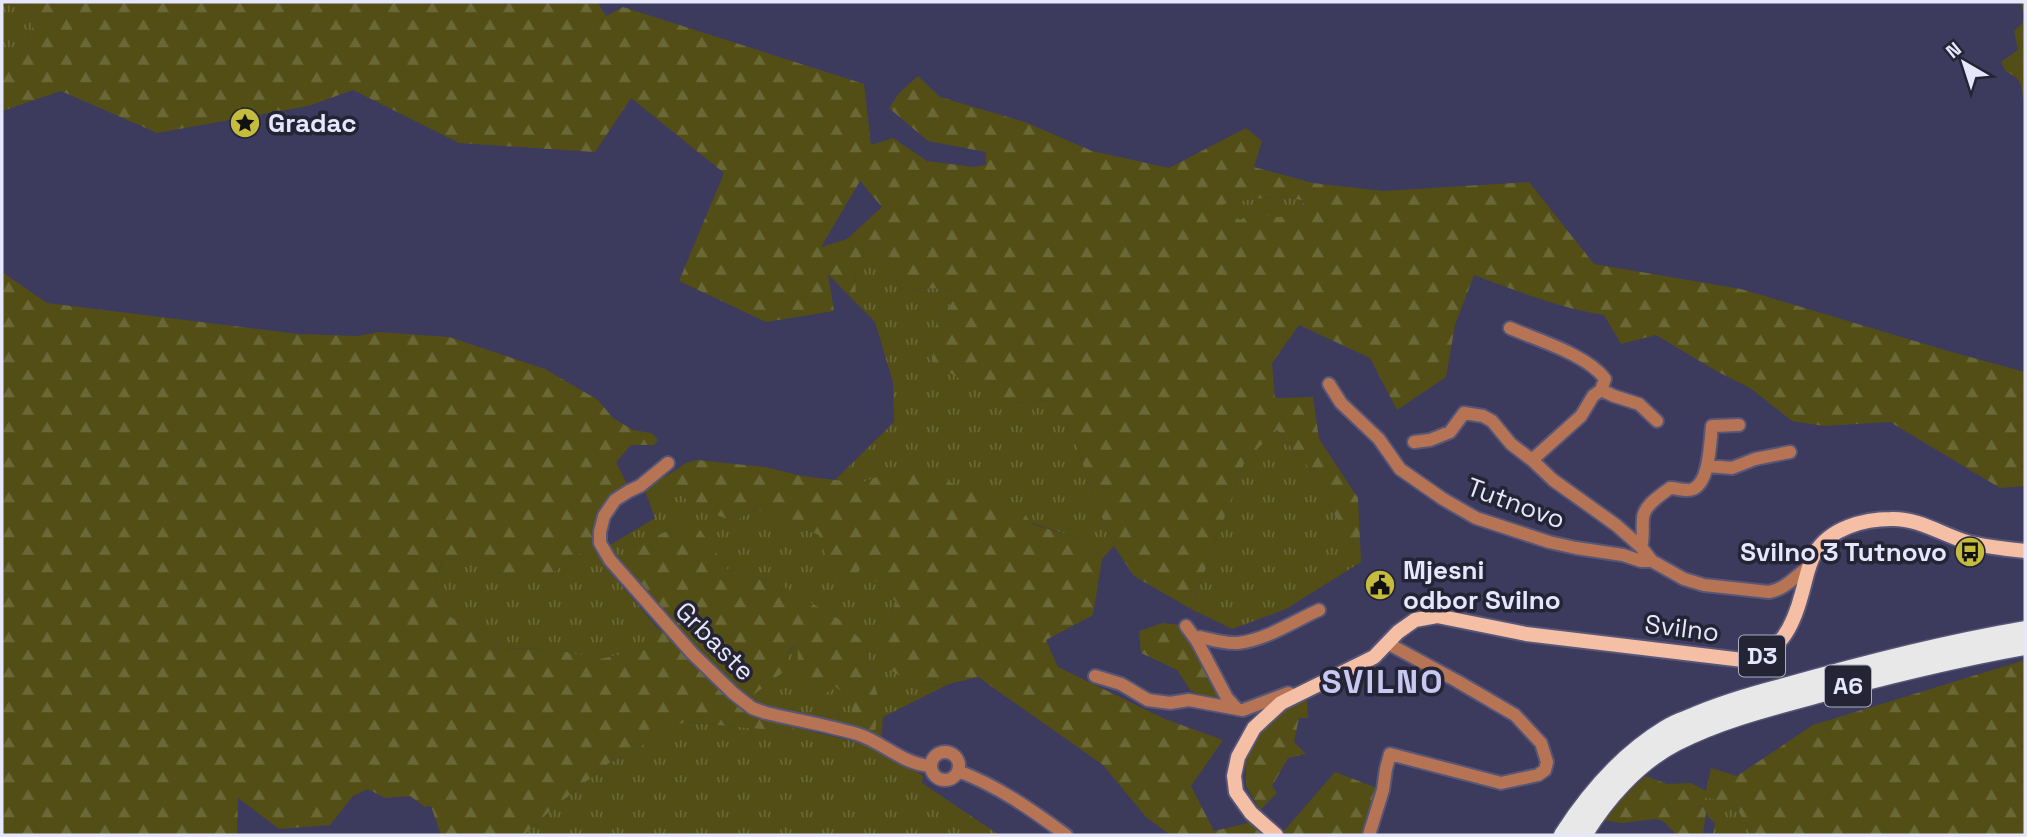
<svg xmlns="http://www.w3.org/2000/svg" width="2027" height="837" font-family="'Space Grotesk',sans-serif">
<defs>
<pattern id="grass-tufts" width="24" height="20" patternUnits="userSpaceOnUse" patternTransform="scale(1.75)"><rect width="24" height="20" fill="#524e15"/><path d="M3 7l-1-3M5 7V3M7 7l1-3M15 17l-1-3M17 17v-4M19 17l1-3" fill="none" stroke="#6b6838"/></pattern>
<pattern id="forest-firs" width="22" height="20" patternUnits="userSpaceOnUse" patternTransform="scale(1.75)"><rect width="22" height="20" fill="#524e15"/><path d="M5 1l3.5 6h-7zM16 11l3.5 6h-7z" fill="#6b6838"/></pattern>
</defs>
<rect width="100%" height="100%" fill="#3c3a5d"/>
<path fill="url(#grass-tufts)" d="M2 2H27L36 19 19 58 2 60Z
M1279 196 1306 201C1285 222 1282 220 1254 212L1240 221 1220 206C1231 200 1263 199 1279 196Z
M871 240 882 249 900 289 962 288 935 327 1004 404 1050 400 1075 440 1094 498 1114 546 1102 559 1078 538 1032 523 909 465 861 483 835 480 894 422 893 382 875 322 856 303 855 267Z
M1277 430 1308 467 1361 562 1286 609 1232 629 1191 609 1245 461Z
M664 486 711 513 735 522 756 507 762 513 819 535 861 565 897 603 877 640 914 685 949 684 883 717 881 740 753 702 748 699 798 642V669L835 685 852 702V721L871 673 866 645 776 582 728 570 696 525 676 527 630 548V576L607 547 655 518 645 491Z
M594 544 604 565 656 626 646 631 650 649 599 659 553 649 496 648 497 643 445 614 434 590 442 559 463 560 512 578H545Z
M684 722 794 732 793 725C815 734 836 736 858 743 881 750 904 762 923 776L922 783 999 835H524L551 810 608 764Z
M1705 796 1736 807 1752 835H1705L1706 833 1713 834 1715 823 1708 817 1704 807 1683 805 1688 800Z"/>
<path fill="url(#forest-firs)" fill-rule="evenodd" d="M27 2H597L606 16 623 7 864 84 871 145 893 138 927 161 974 167 986 165V152L928 141 889 108 899 93 918 76 940 97 1025 122 1092 151 1169 168 1246 128 1262 141 1254 167 1313 183 1383 191 1529 182 1594 264 1741 289 1948 351 2025 372V486L2000 488 1890 422 1824 426 1792 421 1750 388 1718 372 1656 335 1621 344 1604 315C1558 308 1517 291 1474 275L1455 325 1446 377 1397 410 1370 358 1299 325 1272 363 1275 398 1313 397 1319 439 1358 498 1361 562 1308 467 1277 430 1245 461 1191 609 1134 576 1114 546 1094 498 1075 440 1050 400 1004 404 933 363 935 327 962 288 900 289 882 249 871 240 855 267 856 303 828 274 834 311 766 322 679 281 724 173 631 98 595 152 459 143 353 90 308 106 157 133 61 91 2 111V60L19 58 36 19ZM860 181 882 207 847 239 821 247ZM1279 196 1306 201C1286 221 1280 219 1254 212L1240 220 1221 206C1230 200 1264 199 1279 196Z
M2020 2H2025V105C2020 88 2025 79 2006 72L2001 62 2018 50 2014 31C2027 21 2025 16 2020 2Z
M2 272 47 303 298 334 357 336 379 332 449 337 545 369 598 400 613 418 633 430 651 433 658 440 654 445H631L616 462 627 484 608 499 596 526 594 544 545 578H512L463 560 442 559 434 590 445 614 497 643 496 648 553 649 599 659 649 649 646 631 656 626 727 694 793 725 794 732 684 722 608 764 551 810 524 835H441L431 806 425 807 410 796 385 798 368 789 353 796 330 825 279 829 238 798 237 835H2Z
M697 460 765 467 802 476 860 483 909 465 948 482 1021 509 1032 524 1078 538 1102 559 1093 615 1046 640 1058 667 1165 719 1223 740 1191 786 1214 831 1252 822 1267 835H1170L1146 817 1103 765 978 677 949 684 914 685 889 669 877 640 897 603 861 566 853 586 833 579 819 535 762 513 756 507 735 522 711 513 664 486 645 491 669 468 665 477 686 463Z
M696 524 728 570 776 582 842 621 866 645 871 673 881 707 877 711 875 734 858 729 852 722V702L835 686 820 698C793 678 800 674 797 643L788 652 786 670 748 699 704 660 630 576 629 563 630 548 676 527Z
M1163 623 1180 625C1196 648 1217 674 1219 702L1191 691 1177 670 1141 653 1139 631Z
M2025 660V835H1752L1736 807C1718 801 1699 790 1683 805L1704 807 1706 812 1703 835H1677L1663 821 1656 819 1622 823 1603 820 1622 797 1646 776 1667 784 1691 783 1706 791 1711 768 1737 776 1813 725Z
M1307 699 1308 718H1299L1294 742 1306 754 1288 758 1272 786 1277 793 1260 810 1246 786V755L1265 726 1296 703Z
M1335 772 1377 788 1364 835H1288L1283 832Z"/>
<g fill="none" stroke-linecap="round" stroke-linejoin="round">
<g stroke="#575677" stroke-width="16">
<path id="minor" d="M1510 328C1537 340 1588 355 1605 379L1601 390 1593 396 1581 416 1532 460
M1329 384 1341 403 1379 439 1400 469 1443 499 1476 518 1549 542 1576 548 1623 555 1641 561H1652L1684 579 1704 585 1769 592C1786 589 1795 576 1809 567
M1601 390 1614 396 1639 404 1657 421
M1414 442 1430 440 1450 432 1464 413 1483 416 1492 421 1511 444 1532 460 1553 480 1616 525 1641 547 1652 561
M668 463 640 486 629 491 615 500 604 516 600 532V543L610 560 692 653 733 693 752 708 766 713C796 720 827 725 857 734 883 742 902 764 931 766
M1707 466 1732 468 1755 459 1790 452
M1641 547C1644 537 1642 528 1643 518 1644 505 1661 495 1670 488 1678 488 1686 492 1693 489 1710 482 1710 441 1712 426L1739 425
M1186 626 1197 641
M1095 676 1121 684 1148 700 1170 703 1189 700 1243 710 1288 693 1291 694
M1237 709 1227 698 1197 641 1200 637C1213 640 1225 644 1238 643 1266 640 1294 621 1319 610
M931 766a14 14 0 1 1 28 0a14 14 0 1 1-28 0Z
M958 771C998 786 1032 810 1066 835
M1369 835 1383 790 1386 769 1390 754 1501 783 1538 775 1545 770 1547 762 1541 743 1515 715 1457 681 1387 643"/>
</g>
<g stroke="#575677" stroke-width="18">
<path id="major" d="M1276 835 1251 813 1236 792 1234 776 1238 757 1254 728 1281 703 1374 657 1398 632 1415 620 1437 616 1526 634 1743 660C1780 655 1793 627 1802 593 1806 579 1808 565 1815 553 1830 528 1864 519 1891 519 1918 518 1941 534 1967 542 1986 547 2006 549 2025 551"/>
</g>
<g stroke="#575677" stroke-width="21">
<path id="highway" d="M1563 835C1590 793 1623 755 1666 729 1673 724 1682 721 1690 718 1720 705 1750 696 1781 688 1861 665 1943 644 2025 630
M1583 835C1605 799 1637 762 1676 742 1717 721 1762 709 1807 697 1879 677 1952 659 2025 646"/>
</g>
<use href="#minor" stroke="#b67455" stroke-width="12"/>
<use href="#major" stroke="#f5bfa6" stroke-width="14"/>
<use href="#highway" stroke="#e8e8e8" stroke-width="18"/>
</g>
<defs>
<g id="sight-disc" transform="scale(1.575)"><circle r="9.5" fill="#c4bc3d" stroke="#242434"/><path d="M0-6L1.8-2.2L6-1.7L2.9 1.2L3.7 5.4L0 3.3L-3.7 5.4L-2.9 1.2L-6-1.7L-1.8-2.2Z" fill="#111"/></g>
<g id="bus-disc" transform="scale(1.575)"><circle r="9.5" fill="#c4bc3d" stroke="#242434"/><path d="M-5-6H5V4H4V6H2V4H-2V6H-4V4H-5ZM-3.5-4V0h7V-4ZM-3.5 1.2v1.5H-2V1.2ZM2 1.2v1.5H3.5V1.2Z" fill="#111"/></g>
<g id="civic-disc" transform="scale(1.575)"><circle r="9.5" fill="#c4bc3d" stroke="#242434"/><path d="M-.6-6.5H3V-4.5H.6V-3L4-1V1h2V6H-6V1h2V-1L-.6-3ZM-1.2 2.5V6h2.4V2.5Z" fill="#111"/></g>
</defs>
<g fill-rule="evenodd">
<use href="#sight-disc" x="245" y="123"/>
<use href="#bus-disc" x="1970" y="552"/>
<use href="#civic-disc" x="1380" y="585"/>
</g>
<g text-anchor="middle" stroke-width="7" stroke-linejoin="round" paint-order="stroke">
<g fill="#242434" stroke="#acacc1" stroke-width="2">
<rect x="1739" y="635.5" width="46" height="41" rx="5"/>
<rect x="1825" y="665.5" width="46" height="41" rx="5"/>
</g>
<g font-size="24" font-weight="bold" fill="#e6e6fd">
<text x="1762" y="664">D3</text>
<text x="1848" y="694">A6</text>
</g>
<g font-size="26" font-weight="bold" fill="#e6e6fd" stroke="#242434" text-anchor="start">
<text x="268" y="132">Gradac</text>
<text x="1947" y="561" text-anchor="end">Svilno 3 Tutnovo</text>
<text x="1403" y="579">Mjesni<tspan x="1403" dy="30">odbor Svilno</tspan></text>
</g>
<g font-size="26" fill="#e6e6fd" stroke="#242434">
<text transform="translate(1516 503) rotate(20)" y="9">Tutnovo</text>
<text transform="translate(1682 628) rotate(7)" y="9">Svilno</text>
<text transform="translate(715 641) rotate(45)" y="9">Grbaste</text>
</g>
<g font-size="33" font-weight="bold" letter-spacing="2" fill="#c9c8f3" stroke="#242434">
<text x="1383" y="693">SVILNO</text>
</g>
</g>
<rect width="2027" height="837" fill="none" stroke="#e6e6fd" stroke-width="7"/>
<g transform="translate(1964 63) rotate(321)" stroke="#242434" stroke-width="5" paint-order="stroke">
<path d="M0-5L12 26L0 18L-12 26Z" fill="#e6e6fd"/>
<text y="-10" font-size="19" font-weight="bold" text-anchor="middle" fill="#e6e6fd">N</text>
</g>
</svg>
